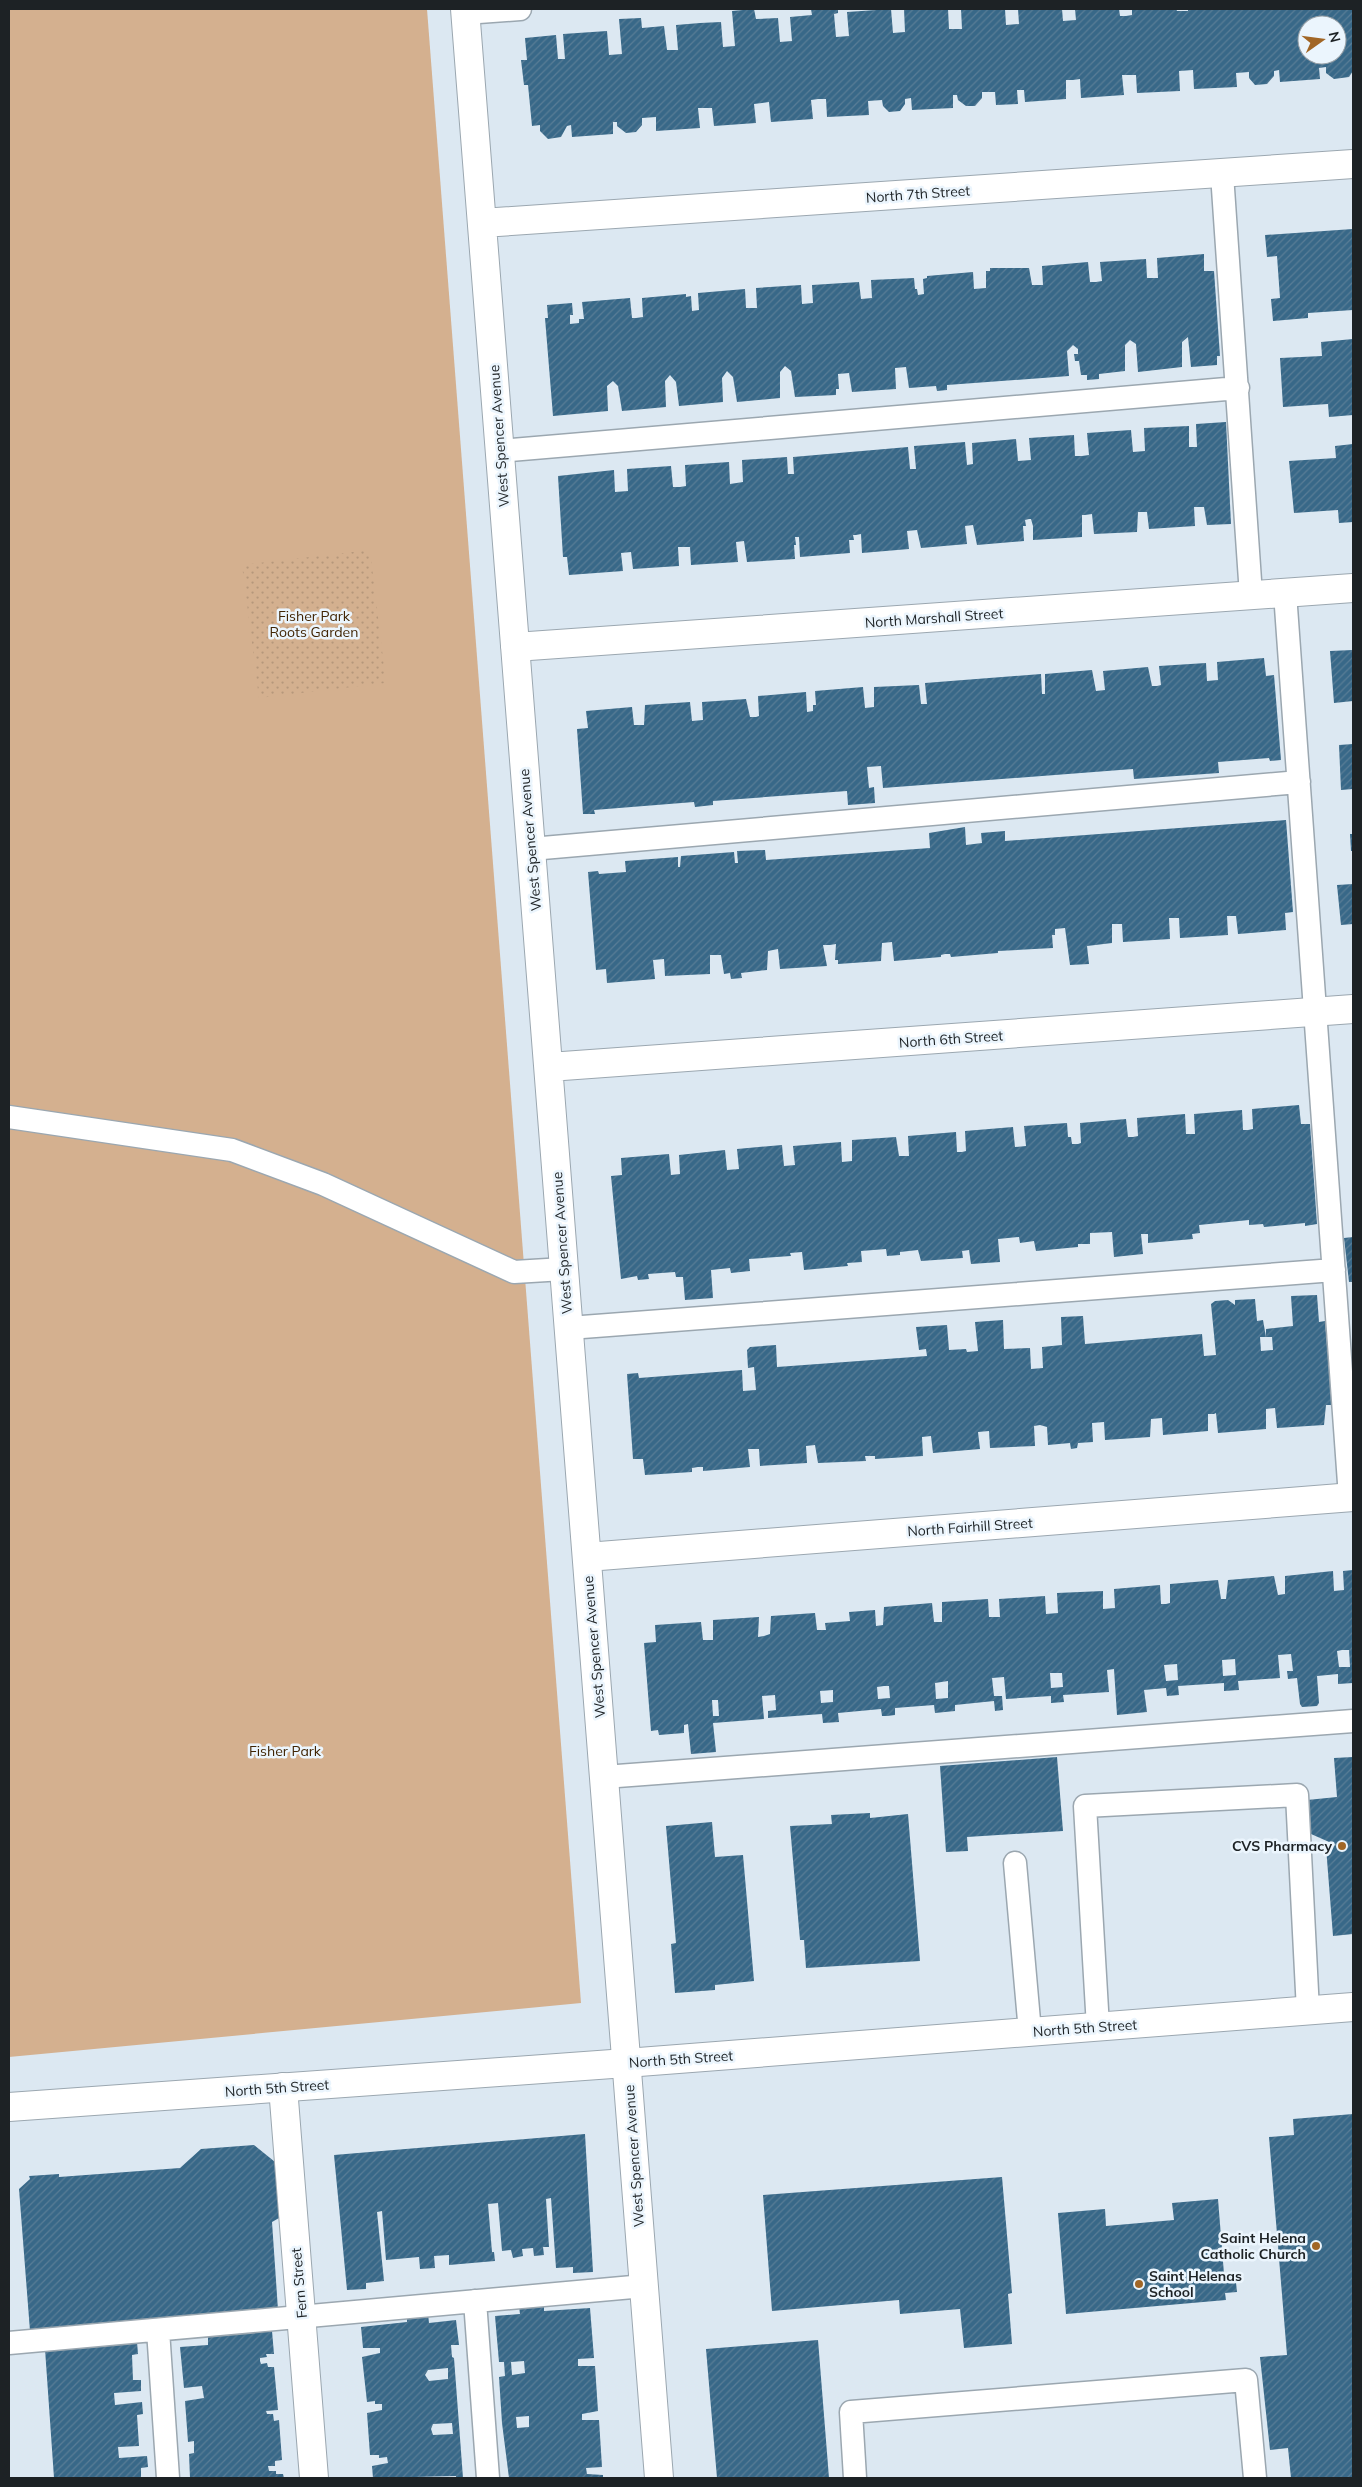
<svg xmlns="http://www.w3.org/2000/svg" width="1362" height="2487" font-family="Mulish,sans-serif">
<defs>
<pattern id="garden-dots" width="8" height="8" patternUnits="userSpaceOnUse" patternTransform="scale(1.25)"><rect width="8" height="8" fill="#d4b08f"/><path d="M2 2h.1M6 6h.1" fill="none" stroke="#b6977b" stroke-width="1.8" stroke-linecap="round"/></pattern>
<pattern id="building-hatch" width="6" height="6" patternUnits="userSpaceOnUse" patternTransform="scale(1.25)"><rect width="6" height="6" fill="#386888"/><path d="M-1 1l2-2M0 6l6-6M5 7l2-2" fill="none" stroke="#597d96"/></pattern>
</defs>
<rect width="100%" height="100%" fill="#dce8f2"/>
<path fill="#d4b08f" d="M9 9H427L581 2003 9 2057Z"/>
<path fill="url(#garden-dots)" d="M370 550 386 683 259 698 242 565Z"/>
<path fill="url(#building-hatch)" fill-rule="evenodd" d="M754 9 756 19 778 18 780 42 792 41 790 17 812 15 811 9H838V13L834 14 836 37 849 36 847 12 891 9 893 33 905 32 904 9H948L949 29H962L961 9H1005L1006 25 1019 24 1018 9H1062L1063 21 1076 20 1075 9H1119L1120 16H1126L1132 15V9H1176L1177 11H1188V9H1353V71L1349 77 1334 79 1326 73V67L1319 68 1320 79 1280 82 1279 70 1274 71V76L1267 84 1255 85 1249 78V72L1236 73 1237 87 1194 89 1193 70 1179 71 1180 91 1137 93 1136 75H1122L1124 95 1081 98 1080 79 1073 80H1066V99L1025 102 1024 90H1017L1018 104 996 105 995 92H982V98L975 106H966L958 100 957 95H953V108L912 110 911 98 905 99V104L900 111 889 112 883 106 882 100 868 101 869 115 827 117 826 99H818L811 100 813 119 771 122 769 102 754 104 756 123 714 126 712 108H698L700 128 656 131V117L642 118V125L636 132 626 133 617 126V122H613V134L572 137 571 125 567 126 561 137 548 139 540 131V125L532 126 528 85H524L521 60H527L525 38 556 35 558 59H565L563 34 607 31 609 55 622 54 619 19 641 18 642 28 664 26 667 50H678L676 25 700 23 721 22 723 47 735 46 732 11ZM1307 25H1337V55H1307Z
M1353 229V310L1308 313V318L1273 321 1271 299 1280 298 1277 256 1267 257 1265 235Z
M1204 254V271H1214L1220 356H1217V365L1191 367 1188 337 1182 342V367L1138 372 1136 344 1130 340 1125 345V371L1099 374V379L1087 380V375H1081L1079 361H1075L1074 354H1078V349L1073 345 1067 351 1069 376 947 385V390L937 391 936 386 909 388 906 367 895 368 896 389 852 392 849 373 838 374 839 389H836V395L795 397 791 371 785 366 780 372V398L737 402 733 377 727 371 722 378 723 402 679 406 676 382 670 375 665 381 666 407 622 411 618 386 613 381 607 386 608 411 553 416 545 318H548L547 305 572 303 573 315H570V324L579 323V319H584L582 302 630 298 632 318H636L643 317 642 298 686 294V297L691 296 692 311 699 310 698 293 745 289 746 308H757L756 288 801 285 802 304 813 303 812 285 859 282 861 299 872 298 871 280 914 278 915 289H917L918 295 924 294 923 279 927 278V276L973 272 974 289 986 288V271H990V268H1029L1032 285H1043L1042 266 1088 262 1090 282H1096L1102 281 1100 262 1146 259 1147 278H1158L1157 258Z
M1353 339V415L1329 417 1328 404 1283 407 1280 358 1322 356 1321 342Z
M1226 422 1231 524 1207 525 1204 507H1194L1195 526 1149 529 1147 512H1138L1137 532 1094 534 1092 514 1085 515H1082V537L1033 540V526L1031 519H1029L1025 520 1026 526H1023L1024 541 977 545 973 525 965 526 967 544 921 548 917 530 907 531 909 549 862 553 861 534 856 535H853L854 540H849L850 553 800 557 799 537H795L796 545H794L795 559 747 562 744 541 736 542 738 562 691 565 690 547H678L679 566 633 569 631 552 621 553 623 571 569 575 567 557H563L558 476 614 470 615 492 628 491 627 469 671 466 673 487H680L686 486 685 465 729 462 730 484 743 482 742 460 787 457 788 474H794L793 457 908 447 910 469H916L914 446 965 442 967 465 973 464 972 443 1016 439 1018 461 1031 460 1029 438 1074 435 1075 456H1082L1089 455 1087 433 1131 430 1133 452 1145 451 1144 428 1189 426V447H1197L1196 424Z
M1353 444V522L1339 523 1338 510 1294 513 1289 461 1336 458 1335 446Z
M1353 650V701L1334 703 1330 651Z
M1264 658 1266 676 1274 675 1281 760 1270 761 1269 758 1218 762 1219 773 1134 779 1133 769 883 788 881 766 867 767 869 788 874 787 875 803 848 805 847 791 713 801V805L695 807 694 802 594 810 595 814H583L577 729 588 728 586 711 632 707 634 725H644L645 705 690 702 692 721 703 720 702 702 746 699 750 717H756L759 716 758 696 806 692 807 712 813 711V705H816L815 691 863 687 865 708 874 707V687L919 685 921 704H927L925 683 1041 674 1042 694H1045V674L1092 670 1096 691 1105 690 1103 671 1148 667 1152 686H1157L1161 685 1159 666 1206 663 1207 681 1218 680 1217 662Z
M1353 744V789L1341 790 1339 745Z
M1286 820 1293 912 1285 913 1286 930 1238 934 1236 916H1227L1228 935 1180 938 1179 918H1169L1170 939 1123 942 1122 924H1112V943L1087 946 1089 964 1070 965 1065 928 1055 929V935H1052L1053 948 998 951V953L951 957 950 954H945L941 955V957L894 961 892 942 882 943 881 961 838 964V960H835L836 944 830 945H823L827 966 780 969 778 949 768 951 767 970 741 973 742 978 731 979 730 973 724 974 721 955H710V974L665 976 664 959 653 960 655 979 607 983 606 969 596 970 588 872 598 871 599 874 626 872 625 861 678 857V867H680L681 856 734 852 735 863H738L737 851 765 850 766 860 930 848 929 833 965 827 966 845 982 843 981 833 1005 831V841Z
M1350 834H1353V851H1351Z
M1353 884V924L1341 925 1337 885Z
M1299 1105 1301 1124H1310L1317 1224 1305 1226V1223L1264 1227 1263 1224 1249 1225V1220L1199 1225 1200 1233 1192 1234 1193 1239 1148 1243V1234H1141L1143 1254 1114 1257 1112 1232 1090 1233V1244H1078V1247L1036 1251 1034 1241 1020 1243 1019 1237 998 1239 1000 1262 971 1264 969 1250 962 1251 963 1258 921 1261 918 1250 900 1252V1255L887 1256 886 1249 861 1251 862 1262 847 1263 848 1266 804 1270 802 1252 790 1253 791 1256 749 1259 750 1271 731 1273 730 1268 711 1270 713 1298 685 1300 683 1277H676L675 1272 648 1274 649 1279 638 1280 637 1276 621 1279 611 1176 622 1175 621 1158 669 1154 671 1175 680 1174 679 1155 725 1150 727 1170 739 1169 737 1149 782 1145 784 1166 795 1165 793 1146 841 1142 842 1162 852 1161V1140L896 1137 899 1156H909L908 1136 956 1132 957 1152H962L966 1151 965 1131 1013 1127 1015 1147 1026 1146 1024 1126 1067 1123 1068 1137H1071L1072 1144H1078L1081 1143 1080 1123 1126 1119 1128 1137H1133L1138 1136 1137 1118 1185 1114 1186 1134H1195L1194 1114 1242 1110 1243 1130H1248L1253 1129 1252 1109Z
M1353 1237V1282H1349L1344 1238Z
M1317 1295 1319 1322 1325 1321 1327 1345H1331L1333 1372 1330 1373 1332 1405H1326L1324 1425 1277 1428 1275 1408 1266 1409V1429L1218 1433 1216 1413 1214 1414H1208V1431L1163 1435 1162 1418 1151 1419 1150 1437 1105 1440 1104 1422 1092 1423 1093 1442 1078 1443 1077 1448 1071 1449 1070 1443 1048 1445 1047 1427 1040 1425 1034 1426 1035 1446 990 1448 989 1431 978 1432 980 1449 933 1453 931 1436 922 1437 923 1456 875 1459V1456H865L866 1461 818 1463 815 1445 806 1446 807 1463 760 1466 759 1449H748L750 1467 703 1471V1467H698L692 1468V1472L645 1475 643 1459H633L627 1374 638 1373 639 1378 742 1370 743 1391 756 1390 754 1367 748 1368 747 1350 750 1347 776 1345 777 1367 927 1356 926 1349 919 1350 916 1327 947 1325 949 1350 966 1349 967 1352 978 1351 975 1322 1003 1320 1004 1349 1030 1348 1031 1369 1043 1368 1042 1347 1062 1345 1061 1317 1083 1316 1085 1344 1202 1334 1204 1356 1216 1355 1211 1304 1215 1301 1228 1300 1235 1305V1300L1255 1299 1257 1321 1263 1320 1266 1337H1260L1261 1351 1273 1350 1272 1337H1266V1329L1293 1326 1291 1296Z
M1353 1570V1683L1338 1684V1674L1317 1676 1319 1703 1317 1706 1302 1707 1300 1704 1297 1678 1288 1679 1287 1671H1293L1291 1654 1278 1655 1280 1678 1238 1681 1239 1690 1224 1691V1683L1178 1686 1179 1695 1167 1696 1166 1688 1144 1690 1147 1712 1117 1715 1114 1669 1107 1670 1109 1692 1063 1695 1064 1702 1051 1703V1696L1006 1699 1004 1677 992 1678 994 1696H1002L1003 1710 995 1711 994 1701 955 1705V1711L935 1713 934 1705 895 1708V1715L887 1716H882L881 1709 838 1713 839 1722 823 1723 822 1714 768 1718V1711L776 1710 775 1695 762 1696 764 1719 713 1723 716 1752 691 1754 688 1724 684 1725V1733L659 1735 658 1730 651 1731 644 1643 656 1642 655 1625 701 1622 703 1640H713V1620L759 1617 758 1637 764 1636 770 1634 771 1616 815 1613 817 1630H826L825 1623 850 1621 849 1612 875 1610 876 1626 883 1625 884 1607 932 1603 934 1622H942V1602L988 1599 989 1617H1000L999 1599 1045 1596 1046 1614 1058 1613 1057 1593 1103 1591V1609L1115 1608 1114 1589 1160 1585 1161 1604H1166L1170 1603V1584L1218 1580 1221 1599H1226L1228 1580 1274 1576 1278 1595 1285 1594V1576L1333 1571 1334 1591 1344 1590 1343 1571ZM1342 1650H1349L1350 1667H1339L1337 1651ZM1235 1659 1236 1675 1223 1676 1222 1660ZM1177 1664 1178 1680 1166 1681 1164 1665ZM1050 1673H1062L1063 1687 1051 1688ZM948 1681V1698L936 1699 935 1683ZM884 1686H889L890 1698 878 1699 877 1687ZM833 1690V1702L821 1703 820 1691ZM712 1700H718L719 1716H713Z
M1057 1757 1063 1831 967 1837 968 1851 946 1852 940 1766Z
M1353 1757V1934L1333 1936 1326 1847 1336 1845 1311 1834 1307 1800 1337 1797 1334 1758Z
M870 1813V1818L908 1814 920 1961 806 1968 804 1940H800L790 1826 832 1824 831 1815Z
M712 1822 715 1857 743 1855 754 1981 715 1985V1990L675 1993 671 1944 676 1943 666 1826Z
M1353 2114V2478H1291L1288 2448 1270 2450 1260 2357 1287 2355 1269 2137 1294 2135 1293 2119Z
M585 2134 593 2272 573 2273V2267L556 2268 551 2198 546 2199 549 2247H543L544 2255 534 2256 533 2248 522 2249 523 2256 513 2258 511 2250 502 2251 498 2203 488 2204 492 2252H494L495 2261 449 2265V2255L434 2256 435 2268 420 2269 419 2257 386 2260 382 2211 377 2212 384 2281 366 2283V2289L347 2290 334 2155Z
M254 2145 280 2166 283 2211 279 2218 272 2222 278 2310 30 2331 19 2189 30 2179 29 2176 59 2174V2177L180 2168 201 2149Z
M1002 2177 1012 2293 1008 2294 1012 2344 964 2348 960 2309 900 2314 899 2300 772 2311 763 2195Z
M1218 2199 1224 2274 1235 2273 1237 2292 1225 2293 1226 2300 1066 2314 1058 2213 1105 2209 1106 2226 1174 2220 1172 2203Z
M544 2304V2311L590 2308 594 2358 578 2359V2366H595L598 2411 582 2414V2420H599L602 2467 586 2468 587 2474 603 2475V2478H509L502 2423 499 2377 505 2376 504 2362H499L495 2316 520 2314 519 2306ZM524 2361 525 2373 512 2375 511 2362ZM529 2416V2427L517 2428 516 2417Z
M428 2314 429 2323 456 2320 459 2345H451L452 2357 454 2358 463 2478H456V2476L373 2478 372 2466 388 2463 387 2457 379 2458V2455H370L367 2413 382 2410V2404H375V2401L367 2402 362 2357 380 2353V2348H363L361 2327 407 2322V2316ZM448 2368V2379L429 2381 425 2375 428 2370ZM452 2423 453 2434 433 2435 431 2429 433 2424Z
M227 2329 228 2335 272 2331 274 2354H266L267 2357 260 2358V2361L261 2364 267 2363 268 2367H274L278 2410 266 2411 267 2414H273L274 2421 279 2420 282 2460 275 2461V2466H268L269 2471H276V2474H283L284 2478H190L189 2454 194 2453V2441L188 2442 185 2401 204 2398 202 2386 184 2388 180 2347 208 2345V2331Z
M818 2340 829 2478H717L706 2349Z
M137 2342 138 2354 132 2355 133 2380H141V2391L114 2393 115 2405 142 2402 143 2414 137 2415 139 2446 118 2447 119 2458 147 2456 148 2467 141 2468V2478H54L45 2349Z"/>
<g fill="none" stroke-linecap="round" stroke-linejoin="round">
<g stroke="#9ba7b0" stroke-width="25">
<path id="lane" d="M465 13 520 9
M1222 174 1251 595
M500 451 1238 388
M1285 593 1350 1497
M531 849 1299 782
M9 1117 232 1150 323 1184 514 1272 564 1269
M569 1328 1334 1270
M604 1777 1353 1721
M1015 1863 1030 2032
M1098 2027 1085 1806 1297 1795 1308 2011
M475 2301 488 2478
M158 2330 168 2478
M9 2343 644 2286
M855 2478 851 2412 1246 2380 1255 2478"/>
</g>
<g stroke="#9ba7b0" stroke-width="30">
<path id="street" d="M465 9 659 2478
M482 223 1353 164
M515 647 1353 588
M549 1067 1353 1009
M587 1557 1353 1497
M283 2087 314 2478"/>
</g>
<g stroke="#9ba7b0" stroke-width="30">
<path id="secondary" d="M9 2107 626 2063 1353 2007"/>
</g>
<use href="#lane" stroke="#fff" stroke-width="22"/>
<use href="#street" stroke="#fff" stroke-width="28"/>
<use href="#secondary" stroke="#fff" stroke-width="28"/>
</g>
<g fill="#a16626" stroke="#ebf5fd" stroke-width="2">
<circle cx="1342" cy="1846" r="5"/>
<circle cx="1316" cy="2246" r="5"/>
<circle cx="1139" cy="2284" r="5"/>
</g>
<g text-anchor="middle" stroke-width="5" stroke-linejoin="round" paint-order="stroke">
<g font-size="14" fill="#1d2225" stroke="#ebf5fd">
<text transform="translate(918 194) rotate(-4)" y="5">North 7th Street</text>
<text transform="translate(499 436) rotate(-94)" y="5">West Spencer Avenue</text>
<text transform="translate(934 618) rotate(-4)" y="5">North Marshall Street</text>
<text transform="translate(530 840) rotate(-95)" y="5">West Spencer Avenue</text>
<text transform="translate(951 1039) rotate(-4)" y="5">North 6th Street</text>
<text transform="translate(562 1243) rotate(-94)" y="5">West Spencer Avenue</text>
<text transform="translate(970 1527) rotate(-4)" y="5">North Fairhill Street</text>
<text transform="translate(594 1647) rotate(-95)" y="5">West Spencer Avenue</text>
<text transform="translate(1085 2028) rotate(-4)" y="5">North 5th Street</text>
<text transform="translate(681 2059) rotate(-4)" y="5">North 5th Street</text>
<text transform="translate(277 2088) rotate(-4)" y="5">North 5th Street</text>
<text transform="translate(634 2156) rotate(-94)" y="5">West Spencer Avenue</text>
<text transform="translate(299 2283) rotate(-95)" y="5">Fern Street</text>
</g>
<g font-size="14" fill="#402403" stroke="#ebf5fd">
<text x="314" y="621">Fisher Park<tspan x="314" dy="16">Roots Garden</tspan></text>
<text x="285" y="1756">Fisher Park</text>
</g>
<g font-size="14" font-weight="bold" fill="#1d2225" stroke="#ebf5fd" text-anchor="end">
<text x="1332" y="1851">CVS Pharmacy</text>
<text x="1306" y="2243">Saint Helena<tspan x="1306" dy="16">Catholic Church</tspan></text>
<text x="1149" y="2281" text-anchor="start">Saint Helenas<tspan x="1149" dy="16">School</tspan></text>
</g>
</g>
<rect width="1362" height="2487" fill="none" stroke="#1d2225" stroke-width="20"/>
<g transform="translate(1322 40) rotate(76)"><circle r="24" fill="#ebf5fd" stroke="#99a1a7"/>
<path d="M0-4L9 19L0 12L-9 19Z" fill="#a16626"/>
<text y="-8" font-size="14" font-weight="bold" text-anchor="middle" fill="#1d2225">N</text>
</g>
</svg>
